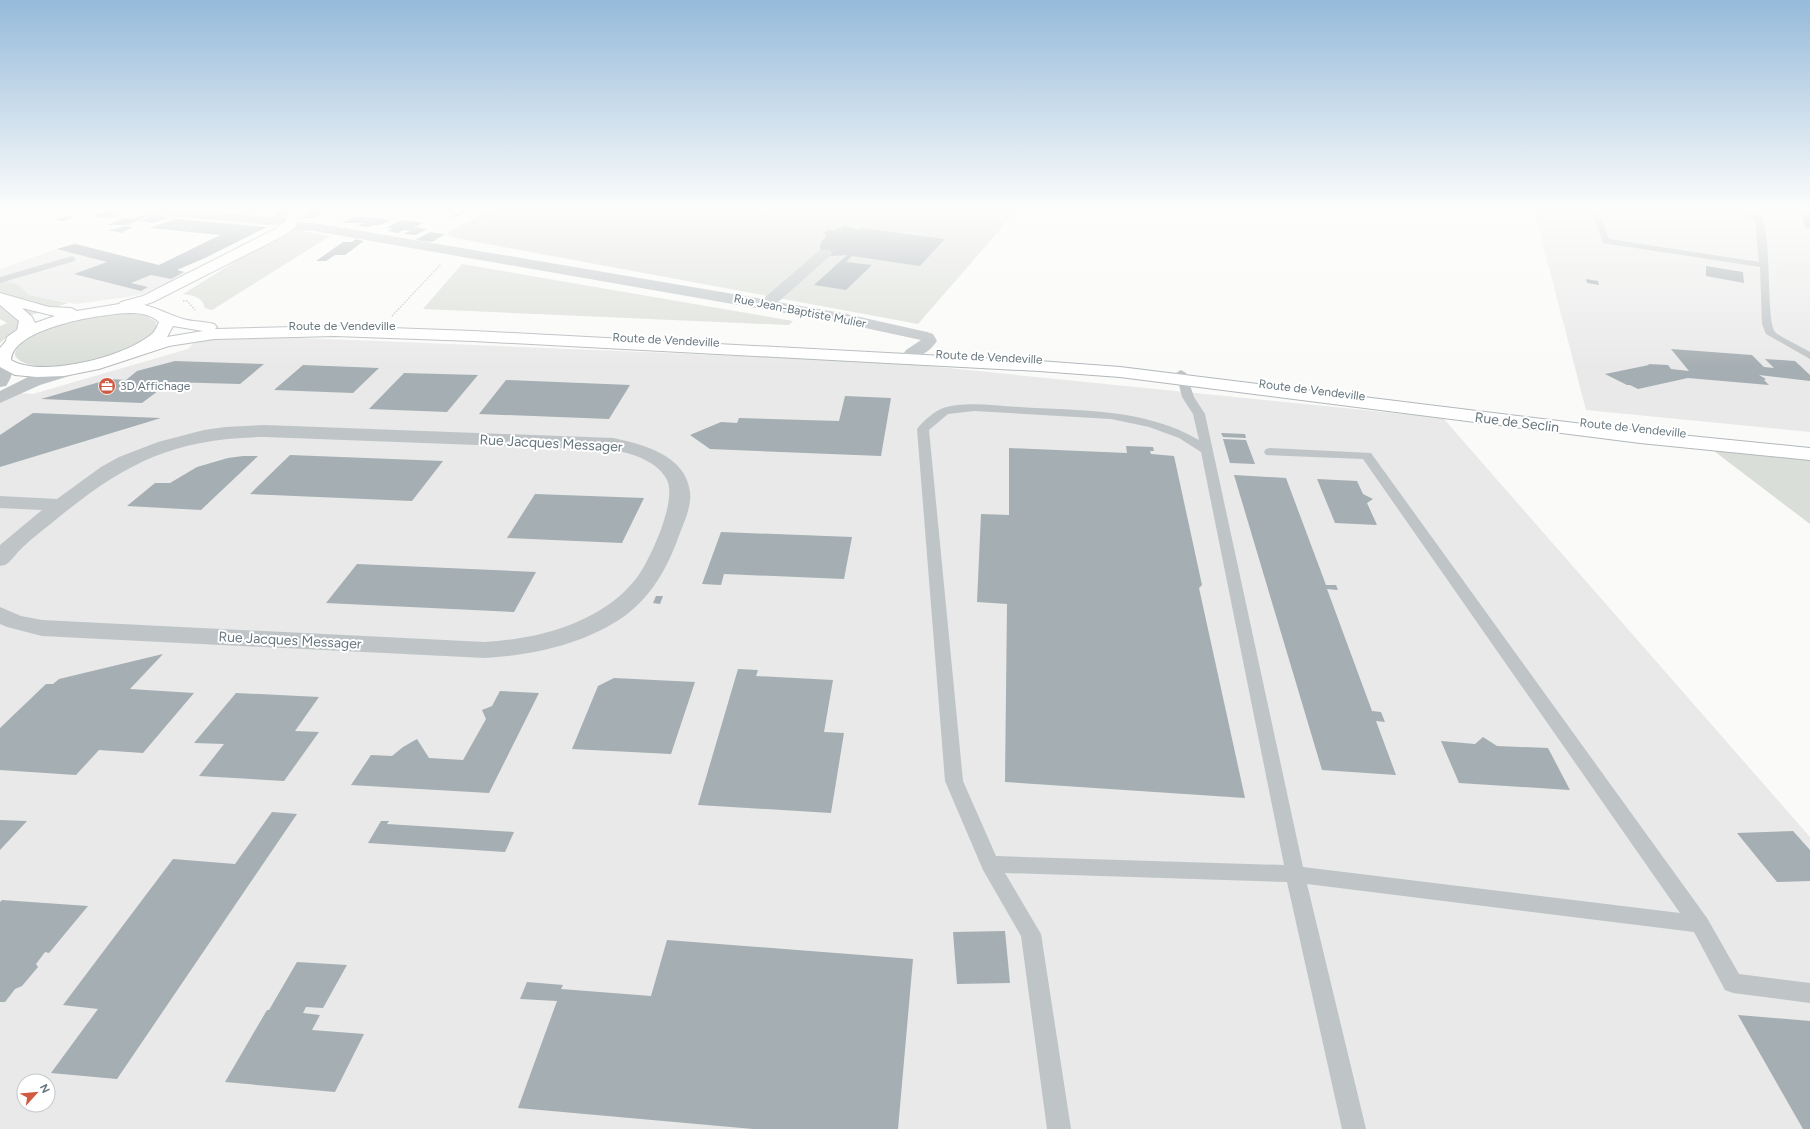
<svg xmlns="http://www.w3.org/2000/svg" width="1810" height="1129" font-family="Figtree,sans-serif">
<rect width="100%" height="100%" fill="#fafaf8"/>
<path fill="#e8e9e8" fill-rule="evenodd" d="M1534 210H1810V432L1586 410Z
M74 243 184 272 190 273 140 295 76 304 29 295 19 285 0 279V269Z
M229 335 888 362 1443 418 1810 837V1129H0V392L33 394 188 349 195 341ZM24 1081H48V1105H24Z"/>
<path fill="#daded8" d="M490 210H1017L918 324 450 237 447 233Z
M294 230 330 236 212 310 205 308C202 296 193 296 183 294L241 258Z
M462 264 793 321 789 325 423 309Z
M0 279 19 285 29 295 68 303 19 319 21 326 0 343V326L7 323 0 319Z
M124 313 145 315 156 322C164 349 34 384 15 356 17 324 100 316 124 313Z
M1714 451 1810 460V524Z"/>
<path fill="#a5aeb2" d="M106 210 126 212 111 218 92 216Z
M241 210H263L247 214 243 213 246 212Z
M279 210H289L286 216 274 217Z
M309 210H320L317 214H321L316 218H303Z
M462 210 469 211 457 217H450Z
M1801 210 1810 211V228L1805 227Z
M149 212 156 213 128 225H107L126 218 132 219Z
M155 215 169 218 153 223 140 221Z
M67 216 75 217 63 221 55 220Z
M354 217H368L391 220 380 225H374L368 227 358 226 363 223H341Z
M176 219 267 227 205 258 177 270 184 272 171 279 151 275 131 283 148 287 141 291 74 274 107 262 57 249 75 244 159 265 220 235 149 228Z
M401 220 424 223 415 227 427 229 416 235 403 234 410 231 403 230 398 233 387 231 393 228H386Z
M845 225 859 230 861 228 945 239 920 266 852 256 846 262 872 265 846 290 814 285 847 255 831 256 821 252 820 247 821 242 827 235 823 234 828 230 833 231Z
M126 226 133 227 121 233 108 230Z
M430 232 445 234 432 242 415 240Z
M356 239 364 241 345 255H335L326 261H316L343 242H352Z
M1706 266 1743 272 1744 283 1706 276Z
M1586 279 1598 281 1599 285 1587 283Z
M1671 349 1752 355 1764 367 1774 368 1765 359 1795 361 1810 375V381L1759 375 1766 379 1764 380 1769 385 1688 378 1638 389 1630 385H1627L1605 374 1649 365 1648 364 1668 365 1671 369 1689 371Z
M175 361 264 364 240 384 170 382 142 403 41 399 110 379 126 380 137 371Z
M303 365 379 368 353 393 274 390Z
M404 373 478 375 447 412 369 409Z
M506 380 630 385 609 419 479 414Z
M845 396 891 398 881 456 710 449 690 435 721 422 737 423 739 418 839 421Z
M33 413 161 418 0 467V435Z
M1221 433 1245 434 1246 438 1223 437Z
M1223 439 1246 440 1255 464 1230 463Z
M1126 446 1153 447 1154 451H1150L1151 454 1174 456 1202 585 1199 588 1245 798 1005 782 1007 604 977 602 981 514 1009 515V448L1127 453Z
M290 455 443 461 412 501 250 494Z
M243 456H258L201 510 127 506 155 483H170L197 467 228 458Z
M1234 475 1286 478 1326 585H1336L1338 590 1327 589 1372 711 1381 712 1385 722 1376 721 1396 775 1322 770Z
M1317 479 1357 481 1363 494 1373 499 1367 503 1377 525 1335 523Z
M535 494 644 498 622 543 507 538Z
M721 532 852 537 844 579 724 574 721 585 702 584Z
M357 564 536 572 514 612 326 603Z
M656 596H663L660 604 653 603Z
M163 654 130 689 194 693 143 753 99 750 76 775 0 770V728L46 684H53L59 679Z
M738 669 758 670 756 676 833 680 824 732 844 733 831 813 698 805Z
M614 678 695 682 671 754 572 749 598 686Z
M500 691 539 693 489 793 351 785 371 755 392 756 403 747 417 739 429 758 463 760 486 719 482 710 492 706Z
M236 693 319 697 295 731 319 732 284 781 199 776 224 744 194 743Z
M1483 737 1497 746 1548 748 1570 790 1459 783 1441 741 1475 744Z
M272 812 297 814 117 1079 51 1073 98 1009 63 1005 173 859 235 864Z
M0 820 27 821 0 850Z
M381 821H389L387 824 514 832 505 852 368 843Z
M1793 831 1810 850V881L1777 882 1737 833Z
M2 900 88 906 49 953 45 952 36 964 38 967 22 986 15 989 5 1002H0V902Z
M1005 931 1010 983 957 984 953 932Z
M667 940 913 959 898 1129H753L518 1108 557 1001 520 999 527 982 563 985 561 989 651 996Z
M297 962 347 965 323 1008 306 1007 303 1013 320 1015 312 1030 364 1034 335 1092 225 1082 267 1010H269Z
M1738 1015 1810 1021V1129H1803Z"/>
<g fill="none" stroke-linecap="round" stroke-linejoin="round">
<g stroke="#b2b8bc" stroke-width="2">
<path id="secondary" d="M290 210H302L295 227 285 235 153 302 144 305C158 308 169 315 183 319 193 322 204 321 214 324L217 327 215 329 335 326 473 331 1039 361 1120 367 1640 431 1810 448V460L1640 443 1120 377 1039 371 473 341 335 336 214 339 169 346 99 369 64 376 37 377 15 375 0 367V348L6 341 7 337 17 330 19 321 0 305V293L49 307 71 308 77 311 119 304 121 302 143 296 275 229 285 222ZM22 308 55 316 35 323 32 317ZM128 313C140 313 150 314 159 322 157 326 156 330 153 333 128 356 42 379 11 360 13 327 103 314 128 313ZM173 326 203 331 167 337Z"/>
</g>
<path stroke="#babec0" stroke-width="1.5" stroke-dasharray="1.5 1.5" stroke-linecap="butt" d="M464 235 462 234 465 228 498 210
M183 301H187L195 310
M392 316 441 264"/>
<path fill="#bfc4c7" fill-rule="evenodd" d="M1591 210H1599L1609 239 1759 262 1755 220 1744 213 1734 212 1730 210H1750L1762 217C1772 239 1766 321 1775 332 1780 337 1803 348 1810 352V359L1766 334 1762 324 1760 267 1603 243Z
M72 256 76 259 75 261 0 283V277Z
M1181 370 1186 373 1194 397 1205 414 1303 867 1680 913 1363 459 1266 455 1264 452 1266 449 1270 448 1371 453 1707 918 1739 974 1810 983V1003L1733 993 1725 990 1694 932 1307 884 1366 1129H1342L1287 882 1005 873 1041 934 1071 1129H1047L1021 936 983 870 945 781 917 429C922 422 935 411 943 408 965 401 995 406 1019 407 1079 411 1145 408 1199 440L1193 414 1182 397 1176 373ZM974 411 1111 419 1149 427 1179 438 1201 452 1284 865 996 856 963 781 929 430 948 414Z"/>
<path fill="#bfc4c7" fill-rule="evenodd" d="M145 210H191L268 217H297L299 220 296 223H314L763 299 820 250H830L832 253 830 256 778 302 842 313 927 332 933 334 937 341C930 351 919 360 906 356L904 353 906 350 921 340 842 323 314 231 283 230 282 227 284 224 268 225 151 214 147 213Z
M265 425 613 438C642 444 686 455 690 492 692 508 682 526 677 541 666 570 651 596 626 615 586 644 533 655 485 658L42 636 7 627 0 624V607L21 616 42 620 485 642C529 639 571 630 608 605 620 597 632 585 640 573 652 555 677 500 667 480 658 461 631 453 613 450L265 437C172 438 123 464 53 522 43 530 32 538 23 547 17 552 14 558 8 563 6 565 3 565 0 566V545L42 510 0 508V496L57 499 101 467 119 457 158 442 204 430 225 427Z"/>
<path fill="#bfc4c7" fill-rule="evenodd" d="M2 355 8 357C15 367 13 376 6 386L0 387V356Z
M73 364 79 365 81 369 79 373 40 385 0 403V391L28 377Z"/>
<use href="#secondary" fill="#fff" fill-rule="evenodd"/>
</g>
<linearGradient id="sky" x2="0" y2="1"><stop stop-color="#95bada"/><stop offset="0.57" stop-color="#fdfdfc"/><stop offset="1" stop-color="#fdfdfc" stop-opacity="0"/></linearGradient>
<rect width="1810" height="368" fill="url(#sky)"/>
<defs>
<g id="office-disc" transform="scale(0.9)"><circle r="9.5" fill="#d05b42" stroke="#fff"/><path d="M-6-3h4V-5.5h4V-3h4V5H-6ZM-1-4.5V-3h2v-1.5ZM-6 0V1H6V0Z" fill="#fff"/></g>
</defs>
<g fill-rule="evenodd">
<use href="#office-disc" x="107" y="386"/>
</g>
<g text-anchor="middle" stroke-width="4" stroke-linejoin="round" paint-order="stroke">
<g font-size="12" fill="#67777f" stroke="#fff">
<text transform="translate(800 311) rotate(11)" y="4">Rue Jean-Baptiste Mulier</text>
<text x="342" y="330">Route de Vendeville</text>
<text transform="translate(666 340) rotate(3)" y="4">Route de Vendeville</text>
<text transform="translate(989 357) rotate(3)" y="4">Route de Vendeville</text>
<text transform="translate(1312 390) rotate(7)" y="4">Route de Vendeville</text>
<text transform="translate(1633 428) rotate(6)" y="4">Route de Vendeville</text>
</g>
<g font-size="12" fill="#67777f" stroke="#fff" text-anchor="start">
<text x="120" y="390">3D Affichage</text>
</g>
<g font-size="14" fill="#67777f" stroke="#fff">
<text transform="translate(1517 422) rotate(7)" y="5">Rue de Seclin</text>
<text transform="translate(551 443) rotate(3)" y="5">Rue Jacques Messager</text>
<text transform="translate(290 640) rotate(3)" y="5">Rue Jacques Messager</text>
</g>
</g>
<g transform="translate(36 1093) rotate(63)"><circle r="19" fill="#ffffff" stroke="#c2c9cc"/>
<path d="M0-3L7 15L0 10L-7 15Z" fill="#d05b42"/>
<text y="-6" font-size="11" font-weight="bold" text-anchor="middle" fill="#67777f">N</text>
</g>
</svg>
